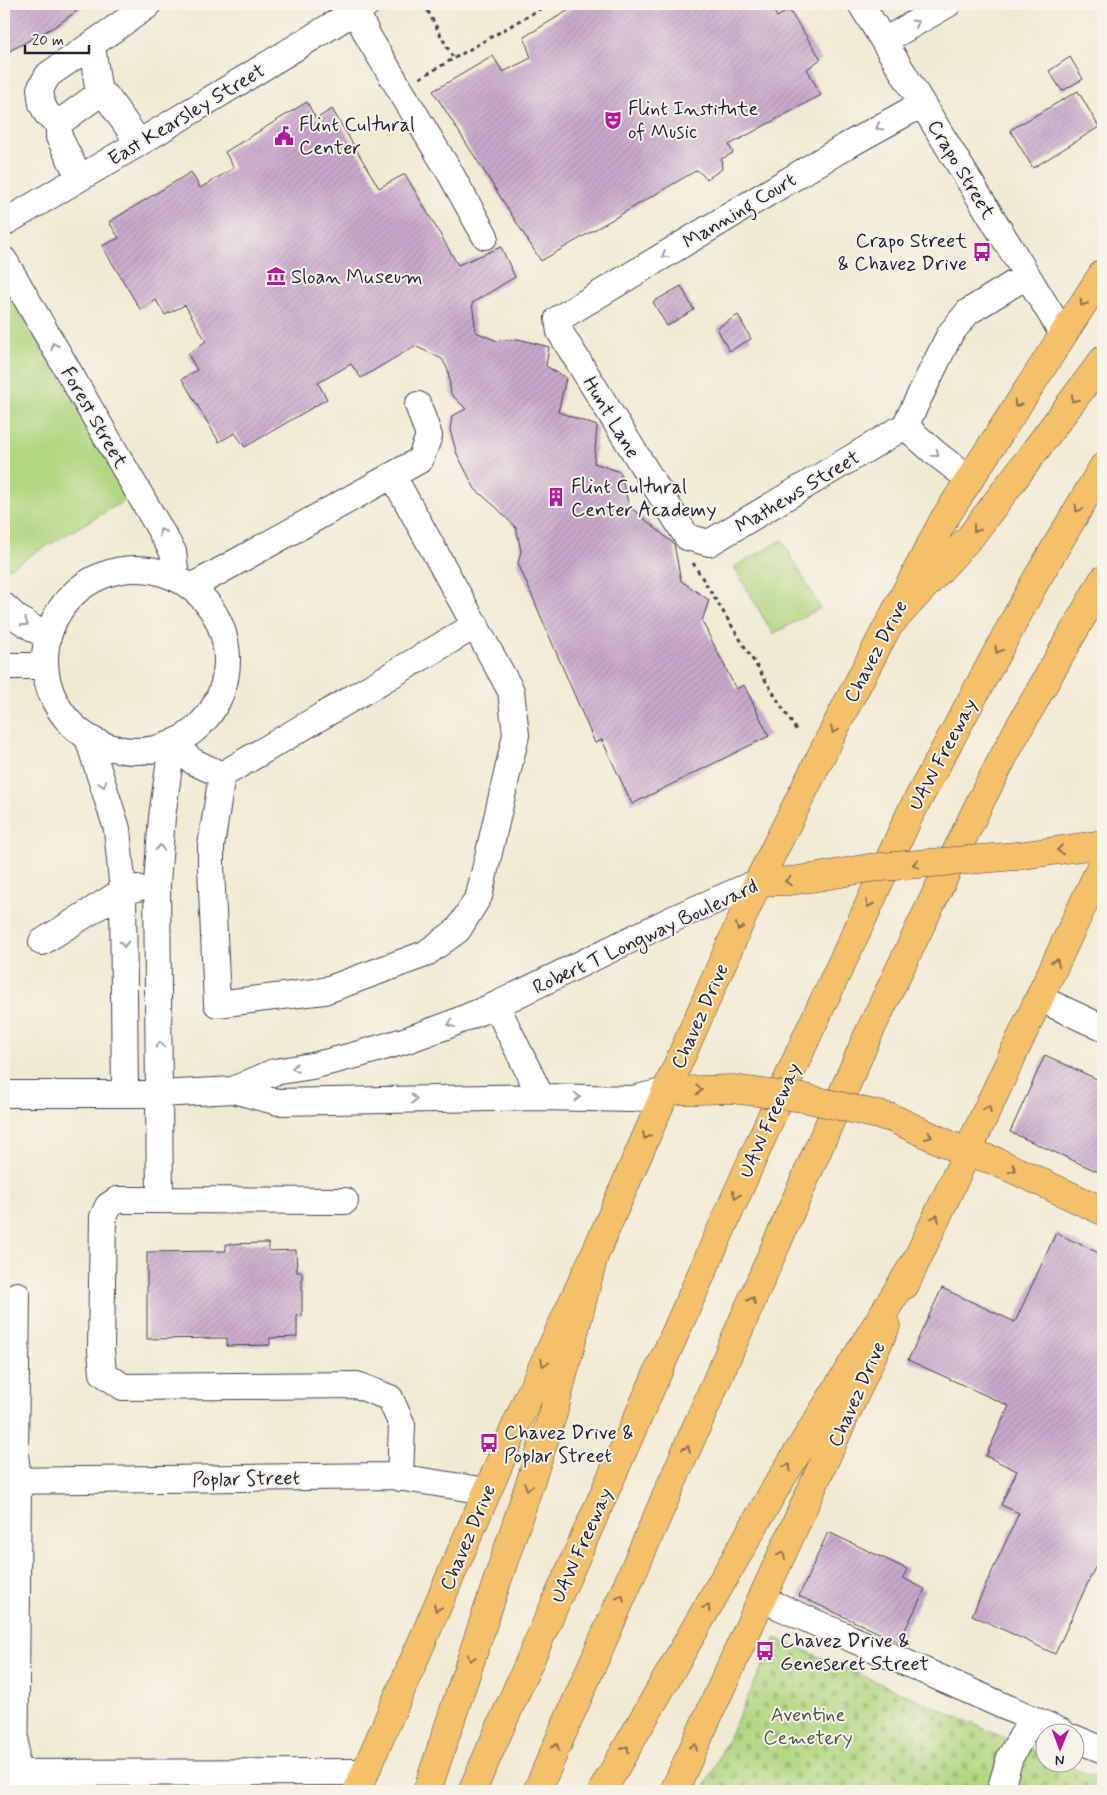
<svg xmlns="http://www.w3.org/2000/svg" width="1107" height="1795" font-family="Mynerve,sans-serif">
<defs>
<pattern id="cemetery-stones" width="16" height="16" patternUnits="userSpaceOnUse" patternTransform="scale(1.25)"><rect width="16" height="16" fill="#b1d780"/><path d="M2 7V4a2 2 0 0 1 4 0v3zM10 15v-3a2 2 0 0 1 4 0v3z" fill="#98b870"/></pattern>
<pattern id="building-hatch" width="6" height="6" patternUnits="userSpaceOnUse" patternTransform="scale(1.25)"><rect width="6" height="6" fill="#c9a8cb"/><path d="M-1 1l2-2M0 6l6-6M5 7l2-2" fill="none" stroke="#ac90af"/></pattern>
</defs>
<rect width="100%" height="100%" fill="#f7f3e8"/>
<filter id="ink" filterUnits="userSpaceOnUse"><feTurbulence type="fractalNoise" baseFrequency=".02" numOctaves="2"/><feDisplacementMap in="SourceGraphic" scale="10" xChannelSelector="R" yChannelSelector="G"/><feConvolveMatrix kernelMatrix="1 2 1 2 8 2 1 2 1" color-interpolation-filters="sRGB"/></filter>
<filter id="wash" filterUnits="userSpaceOnUse"><feTurbulence type="fractalNoise" baseFrequency=".0096" numOctaves="4" result="noise"/><feDisplacementMap in="SourceGraphic" scale="20" xChannelSelector="R" yChannelSelector="G"/><feGaussianBlur stdDeviation="1.12" result="paint"/><feColorMatrix in="noise" values="0 0 0 0 0 0 0 0 0 0 0 0 0 0 0 0 0 1.4 0 .05"/><feComposite in="paint" operator="in"/></filter>
<g filter="url(#wash)">
<rect width="100%" height="100%" fill="#f1ead3"/>
<path fill="#b1d780" stroke="#6a7c5e" d="M4 286 129 488 127 499 4 571Z
M782 540 820 608 773 634 734 567Z"/>
<path fill="url(#cemetery-stones)" stroke="#6a7c5e" d="M776 1638 1044 1755V1762L1061 1763 1103 1781V1791H703Z"/>
<g id="blocks">
<path fill="url(#building-hatch)" d="M4 4H87L54 27 4 54Z
M579 4H770L777 17 789 10 821 59 807 69 821 95 729 145 733 153 721 159 722 169 707 179 697 170 541 261 433 91 493 56 503 72 531 58 524 37Z
M1070 57 1083 79 1062 91 1049 71Z
M1078 91 1099 127 1033 168 1010 130Z
M307 102 316 119 332 109 379 188 405 174 458 265 501 247 515 277 472 303 476 332 497 341 518 339 549 347 546 366 566 378 558 412 597 426 594 463 620 472 629 506 674 544 681 581 709 600 702 621 736 689 744 685 769 736 632 804 602 740 595 743 518 563 521 551 516 528 498 509 475 489 457 454 450 430 452 416 466 409 451 394 448 370 442 359 415 346 361 378 351 364 318 383 327 399 245 447 235 433 219 442 182 379 197 370 188 354 206 341 185 305 165 315 156 300 140 309 102 246 119 238 109 222 191 172 200 188 234 168 225 152Z
M681 286 694 310 667 326 653 302Z
M738 315 751 339 729 351 717 328Z
M1045 1055 1103 1082V1174L1010 1132Z
M1056 1233 1103 1255V1550L1055 1654 972 1615 1019 1513 1001 1505 1017 1471 986 1456 1009 1406 908 1360 942 1288 1015 1322Z
M268 1243 269 1251 296 1250 297 1272H302V1316L297 1315V1337L270 1338V1345L227 1346V1338L147 1339V1252L226 1251V1244Z
M828 1532 907 1569 903 1578 925 1589 899 1642 799 1596Z"/>
</g>
</g>
<g filter="url(#ink)">
<use href="#blocks" fill-opacity="0" stroke="#414052" stroke-width="1"/>
<g fill="none" stroke-linecap="round" stroke-linejoin="round">
<g stroke="#414052" stroke-width="28">
<path id="minor" d="M861 4 1063 334
M355 10 369 38 449 171 485 236
M884 41 948 4
M92 46 99 94
M922 104 841 149 558 319 560 332 687 537 709 543 905 426 950 334 968 312 1026 276
M59 123 47 114 42 104 40 89 48 75 147 6V4
M79 177 59 137V123L99 94 107 97 139 143
M4 223 139 143 367 4
M4 260 173 552 176 577
M905 426 934 452 969 479
M393 476 511 691 516 735 479 896 458 930 425 954 324 991 217 1004 211 867V846L222 775 476 625
M45 660a91 91 0 1 1 182 0a91 91 0 1 1-182 0Z
M191 587 420 460 429 436 418 405
M4 606 17 618 47 637
M4 666H44
M88 738 117 829 123 891 125 1094
M172 745 162 817 157 883 160 1200H117L108 1206 103 1217 101 1350 103 1373 123 1387 357 1385 390 1398 402 1425 400 1478
M172 745 194 762 222 775
M42 942 123 891 137 888
M1039 998 1103 1028
M496 1005 541 1097
M233 1090 274 1072 312 1066 356 1055 404 1041 446 1026 496 1005 675 918 758 882
M4 1094H160L233 1090 278 1102 541 1097 633 1099 666 1091
M160 1200 345 1201
M4 1481 391 1476 487 1491
M762 1599 1062 1732
M1074 1738 1103 1750
M4 1773 366 1772
M15 1791 18 1481 15 1453 17 1295
M1000 1791 1010 1757 1032 1719"/>
</g>
<g stroke="#414052" stroke-width="29">
<path id="major" d="M1017 856 1103 844
M758 882 790 881 818 877
M666 1091 732 1089
M892 1118 967 1153 993 1160 1103 1211
M905 1285 1103 862
M357 1791 527 1400 594 1256 666 1091 758 882 845 708 944 519 1103 273
M674 1791 886 1326"/>
</g>
<g stroke="#414052" stroke-width="29">
<path id="highway" d="M889 625 971 536 1103 360
M427 1791 553 1414 594 1256
M472 1791 807 1036 862 920 910 814 1035 582 1103 467
M537 1791 868 1035 982 798 1016 733 1103 580
M602 1791 775 1489 915 1262"/>
</g>
<path stroke="#414052" stroke-width="3" stroke-dasharray="4 4" stroke-linecap="butt" d="M424 4 453 58
M420 78 545 6 544 4
M693 563 798 733"/>
<use href="#minor" stroke="#fff" stroke-width="26"/>
<use href="#major" stroke="#f4c16a" stroke-width="28"/>
<use href="#highway" stroke="#f4c16a" stroke-width="28"/>
<g stroke="#414052" stroke-width="29" stroke-linecap="butt">
<path id="major-bridge" d="M818 877 869 868 1017 856
M732 1089 804 1098 892 1118"/>
</g>
<use href="#major-bridge" stroke="#f4c16a" stroke-width="28"/>
</g>
<defs><path id="oneway-chevron" d="M-2-3.5L2.5 0L-2 3.5" fill="none" stroke-width="1.6" stroke-linecap="round" stroke-linejoin="round" transform="scale(1.25)"/></defs>
<g stroke="#9c9ca7">
<use href="#oneway-chevron" transform="translate(916 23) rotate(-30)"/>
<use href="#oneway-chevron" transform="translate(879 127) rotate(150)"/>
<use href="#oneway-chevron" transform="translate(665 255) rotate(149)"/>
<use href="#oneway-chevron" transform="translate(54 346) rotate(-120)"/>
<use href="#oneway-chevron" transform="translate(936 454) rotate(39)"/>
<use href="#oneway-chevron" transform="translate(162 532) rotate(-120)"/>
<use href="#oneway-chevron" transform="translate(25 623) rotate(33)"/>
<use href="#oneway-chevron" transform="translate(103 784) rotate(72)"/>
<use href="#oneway-chevron" transform="translate(160 848) rotate(-86)"/>
<use href="#oneway-chevron" transform="translate(124 944) rotate(89)"/>
<use href="#oneway-chevron" transform="translate(451 1024) rotate(158)"/>
<use href="#oneway-chevron" transform="translate(160 1045) rotate(-91)"/>
<use href="#oneway-chevron" transform="translate(295 1068) rotate(171)"/>
<use href="#oneway-chevron" transform="translate(577 1097) rotate(1)"/>
<use href="#oneway-chevron" transform="translate(414 1099) rotate(-1)"/>
</g>
<g stroke="#8b7252">
<use href="#oneway-chevron" transform="translate(1083 303) rotate(123)"/>
<use href="#oneway-chevron" transform="translate(1074 399) rotate(127)"/>
<use href="#oneway-chevron" transform="translate(1017 404) rotate(123)"/>
<use href="#oneway-chevron" transform="translate(1078 509) rotate(121)"/>
<use href="#oneway-chevron" transform="translate(976 529) rotate(127)"/>
<use href="#oneway-chevron" transform="translate(998 650) rotate(118)"/>
<use href="#oneway-chevron" transform="translate(834 730) rotate(117)"/>
<use href="#oneway-chevron" transform="translate(1060 850) rotate(172)"/>
<use href="#oneway-chevron" transform="translate(916 864) rotate(174)"/>
<use href="#oneway-chevron" transform="translate(788 881) rotate(175)"/>
<use href="#oneway-chevron" transform="translate(869 904) rotate(114)"/>
<use href="#oneway-chevron" transform="translate(739 927) rotate(114)"/>
<use href="#oneway-chevron" transform="translate(1056 962) rotate(-65)"/>
<use href="#oneway-chevron" transform="translate(699 1090) rotate(-1)"/>
<use href="#oneway-chevron" transform="translate(988 1109) rotate(-65)"/>
<use href="#oneway-chevron" transform="translate(646 1136) rotate(113)"/>
<use href="#oneway-chevron" transform="translate(929 1136) rotate(25)"/>
<use href="#oneway-chevron" transform="translate(1013 1169) rotate(25)"/>
<use href="#oneway-chevron" transform="translate(736 1195) rotate(114)"/>
<use href="#oneway-chevron" transform="translate(936 1218) rotate(-64)"/>
<use href="#oneway-chevron" transform="translate(752 1300) rotate(-66)"/>
<use href="#oneway-chevron" transform="translate(544 1363) rotate(115)"/>
<use href="#oneway-chevron" transform="translate(687 1449) rotate(-66)"/>
<use href="#oneway-chevron" transform="translate(788 1467) rotate(-58)"/>
<use href="#oneway-chevron" transform="translate(528 1487) rotate(108)"/>
<use href="#oneway-chevron" transform="translate(782 1555) rotate(-65)"/>
<use href="#oneway-chevron" transform="translate(621 1598) rotate(-66)"/>
<use href="#oneway-chevron" transform="translate(437 1608) rotate(113)"/>
<use href="#oneway-chevron" transform="translate(707 1608) rotate(-60)"/>
<use href="#oneway-chevron" transform="translate(471 1658) rotate(108)"/>
<use href="#oneway-chevron" transform="translate(556 1747) rotate(-66)"/>
<use href="#oneway-chevron" transform="translate(694 1747) rotate(-65)"/>
<use href="#oneway-chevron" transform="translate(626 1749) rotate(-60)"/>
</g>
</g>
<defs>
<g id="theatre-bare" transform="scale(1.5)"><path d="M-5-5.5Q0-4 5-5.5V0Q5 5 0 6Q-5 5-5 0ZM-3.3-2.5H-1v1.5H-3.3ZM1-2.5H3.3v1.5H1ZM-2.8 1Q0 5.5 2.8 1Z" fill="#b5179e" stroke="#f7f3e8" stroke-width="2.5" paint-order="stroke"/></g>
<g id="civic-bare" transform="scale(1.5)"><path d="M-.6-6.5H3V-4.5H.6V-3L4-1V1h2V6H-6V1h2V-1L-.6-3ZM-1.2 2.5V6h2.4V2.5Z" fill="#b5179e" stroke="#f7f3e8" stroke-width="2.5" paint-order="stroke"/></g>
<g id="bus-bare" transform="scale(1.5)"><path d="M-5-6H5V4H4V6H2V4H-2V6H-4V4H-5ZM-3.5-4V0h7V-4ZM-3.5 1.2v1.5H-2V1.2ZM2 1.2v1.5H3.5V1.2Z" fill="#b5179e" stroke="#f7f3e8" stroke-width="2.5" paint-order="stroke"/></g>
<g id="museum-bare" transform="scale(1.5)"><path d="M0-6L6-3V-2H-6V-3ZM-5-1h2V3h-2ZM-1-1h2V3h-2ZM3-1h2V3H3ZM-6 4H6V6H-6Z" fill="#b5179e" stroke="#f7f3e8" stroke-width="2.5" paint-order="stroke"/></g>
<g id="building-bare" transform="scale(1.5)"><path d="M-4-6H4V6H1V3H-1V6H-4ZM-2.5-4.3h1.7v1.8h-1.7ZM.8-4.3h1.7v1.8H.8ZM-2.5-1h1.7V.8h-1.7ZM.8-1h1.7V.8H.8Z" fill="#b5179e" stroke="#f7f3e8" stroke-width="2.5" paint-order="stroke"/></g>
</defs>
<g fill-rule="evenodd">
<use href="#theatre-bare" x="613" y="120"/>
<use href="#civic-bare" x="284" y="136"/>
<use href="#bus-bare" x="982" y="252"/>
<use href="#museum-bare" x="276" y="276"/>
<use href="#building-bare" x="556" y="497"/>
<use href="#bus-bare" x="489" y="1443"/>
<use href="#bus-bare" x="765" y="1651"/>
</g>
<g text-anchor="middle" stroke-width="4" stroke-linejoin="round" paint-order="stroke">
<g font-size="20" fill="#22223b" stroke="#f7f3e8" text-anchor="start">
<text x="628" y="115">Flint Institute<tspan x="628" dy="23">of Music</tspan></text>
<text x="299" y="131">Flint Cultural<tspan x="299" dy="23">Center</tspan></text>
<text x="967" y="247" text-anchor="end">Crapo Street<tspan x="967" dy="23">&amp; Chavez Drive</tspan></text>
<text x="291" y="283">Sloan Museum</text>
<text x="571" y="493">Flint Cultural<tspan x="571" dy="23">Center Academy</tspan></text>
<text x="504" y="1439">Chavez Drive &amp;<tspan x="504" dy="23">Poplar Street</tspan></text>
<text x="780" y="1647">Chavez Drive &amp;<tspan x="780" dy="23">Geneseret Street</tspan></text>
</g>
<g font-size="20" fill="#22223b" stroke="#f7f3e8">
<text transform="translate(186 114) rotate(-31)" y="7">East Kearsley Street</text>
<text transform="translate(962 169) rotate(59)" y="7">Crapo Street</text>
<text transform="translate(739 210) rotate(-31)" y="7">Manning Court</text>
<text transform="translate(95 417) rotate(60)" y="7">Forest Street</text>
<text transform="translate(612 417) rotate(59)" y="7">Hunt Lane</text>
<text transform="translate(797 491) rotate(-31)" y="7">Mathews Street</text>
<text transform="translate(875 651) rotate(-62)" y="7">Chavez Drive</text>
<text transform="translate(942 754) rotate(-62)" y="7">UAW Freeway</text>
<text transform="translate(645 936) rotate(-25)" y="7">Robert T Longway Boulevard</text>
<text transform="translate(699 1016) rotate(-66)" y="7">Chavez Drive</text>
<text transform="translate(769 1120) rotate(-66)" y="7">UAW Freeway</text>
<text transform="translate(856 1394) rotate(-66)" y="7">Chavez Drive</text>
<text transform="translate(246 1478) rotate(-1)" y="7">Poplar Street</text>
<text transform="translate(467 1537) rotate(-67)" y="7">Chavez Drive</text>
<text transform="translate(581 1545) rotate(-66)" y="7">UAW Freeway</text>
</g>
<g font-size="20" fill="#4d5850" stroke="#f7f3e8">
<text x="808" y="1721">Aventine<tspan x="808" dy="23">Cemetery</tspan></text>
</g>
</g>
<rect width="1107" height="1795" fill="none" stroke="#f7f3e8" stroke-width="20"/>
<g transform="translate(1060 1748) rotate(181)"><circle r="24" fill="#f7f3e8" stroke="#a29fa3"/>
<path d="M0-4L9 19L0 12L-9 19Z" fill="#b5179e"/>
<text y="-8" font-size="14" font-weight="bold" text-anchor="middle" fill="#22223b">N</text>
</g>
<path d="M25 45v8h64v-8" fill="none" stroke="#22223b" stroke-width="2.5"/>
<text x="32" y="45" font-size="15" fill="#22223b" stroke="#f7f3e8" stroke-width="4" paint-order="stroke">20 m</text>
</svg>
